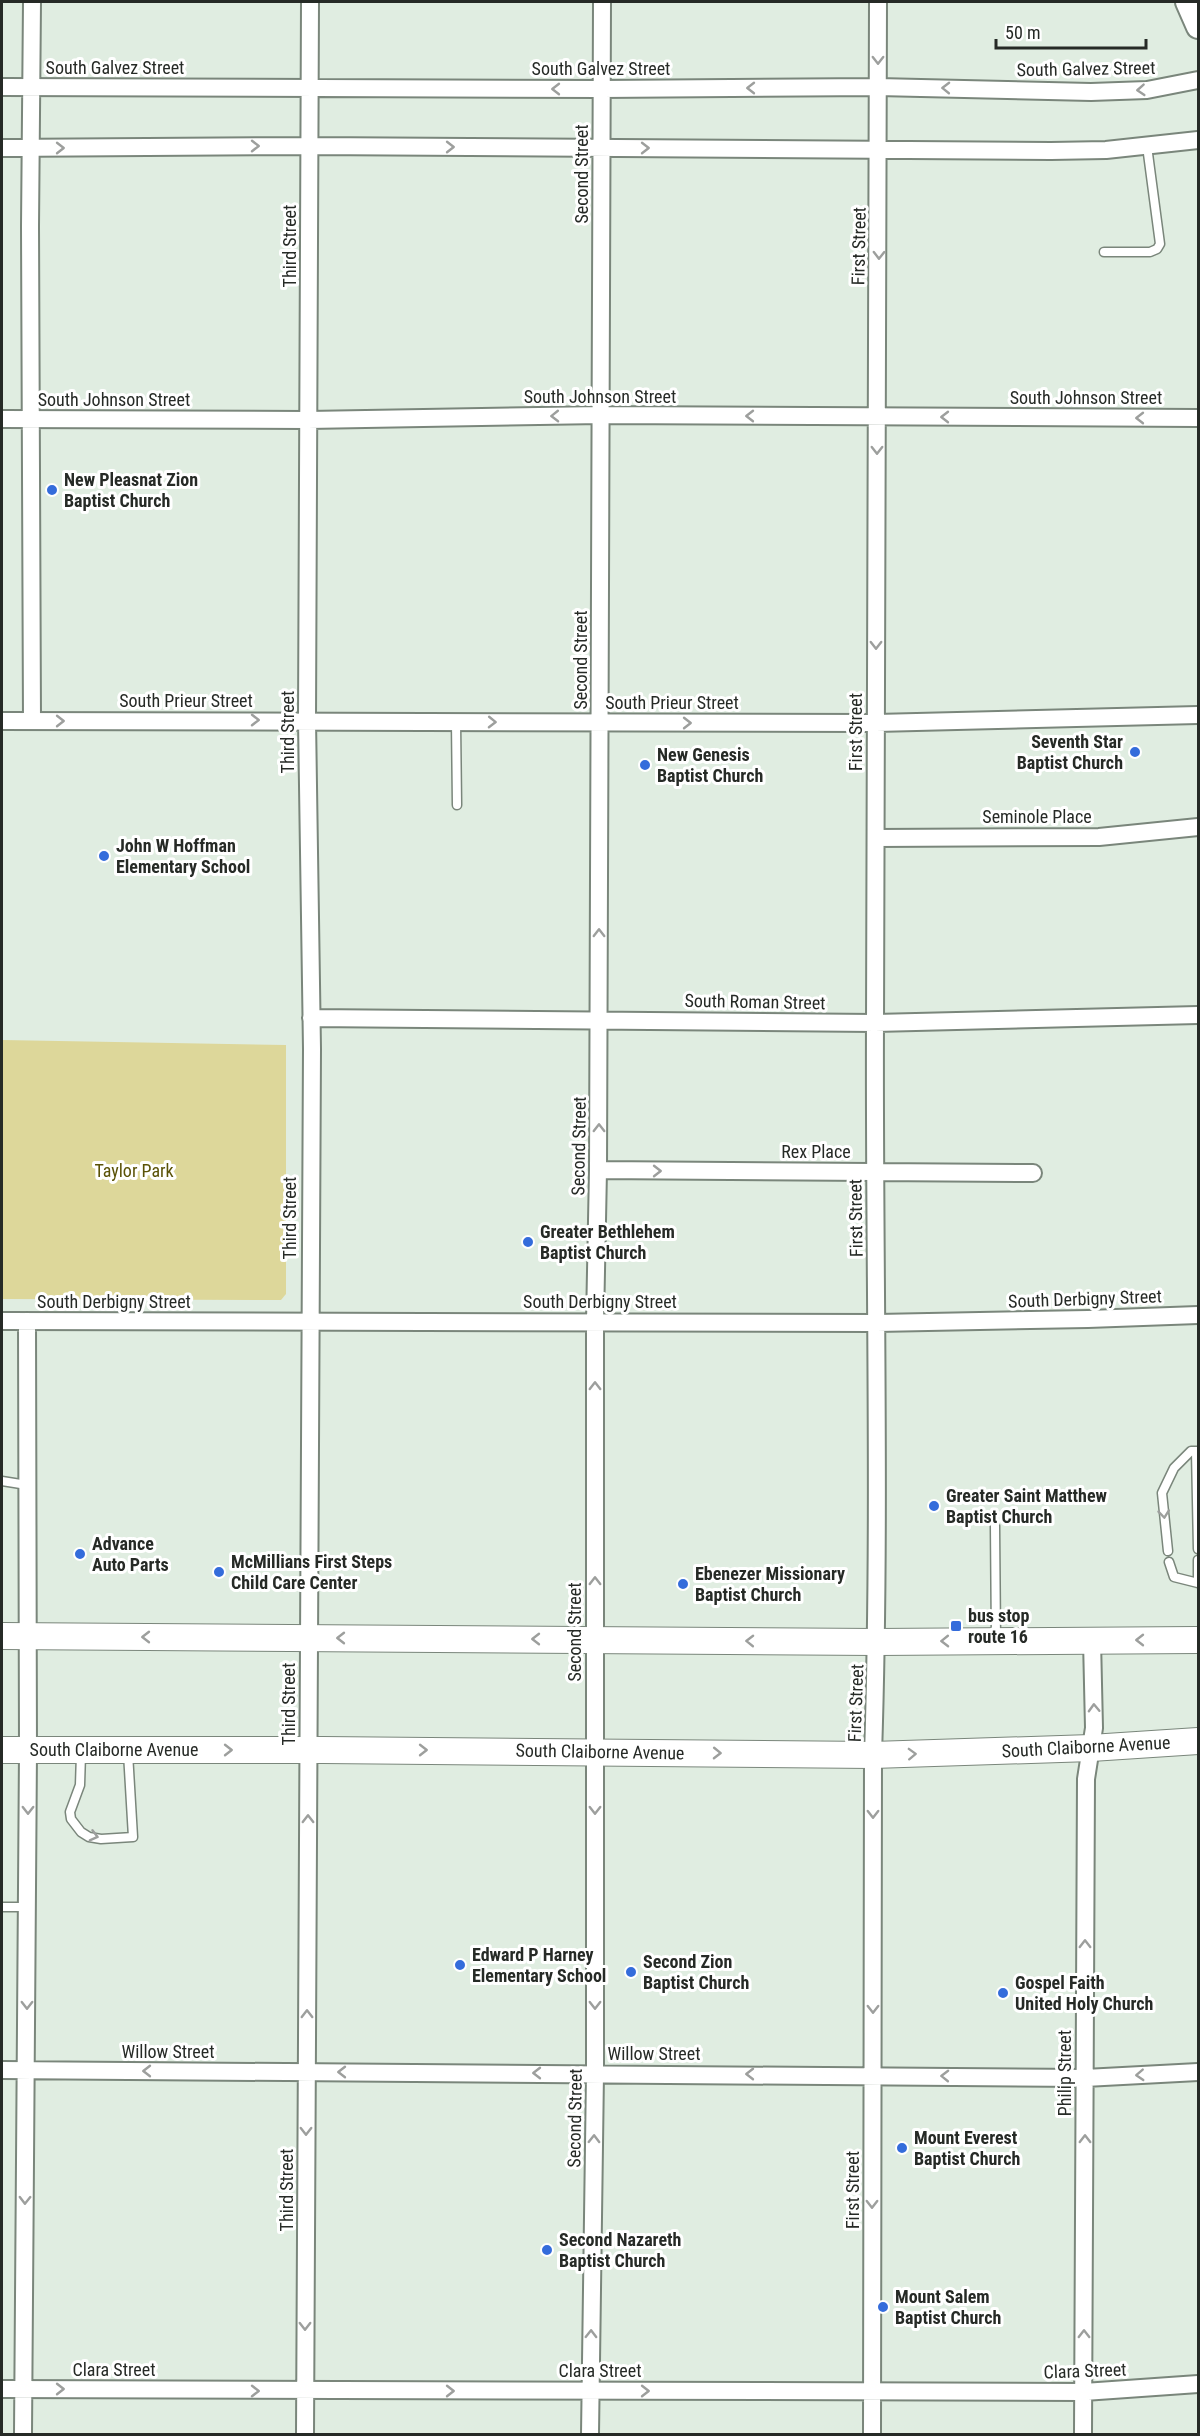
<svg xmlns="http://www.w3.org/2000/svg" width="1200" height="2436" font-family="'Roboto Condensed',sans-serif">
<rect width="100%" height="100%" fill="#e0ede1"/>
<path fill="#ddd79a" d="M2 1040 286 1045V1294L281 1300 2 1299Z"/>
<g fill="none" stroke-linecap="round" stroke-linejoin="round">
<g stroke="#7a867b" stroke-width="11">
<path id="lane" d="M1104 252H1150L1157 249 1160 244 1147 146
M456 722 457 805
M1196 1451 1198 1549
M2 1481 27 1485
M995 1526 996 1640
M1168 1551 1162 1493 1174 1468 1191 1451H1198
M1198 1560V1583
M1169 1562 1174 1577 1198 1583
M81 1754 80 1785 70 1812 71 1819 81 1832 89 1837 101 1839 133 1837 128 1753
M2 1907H27"/>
</g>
<g stroke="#7a867b" stroke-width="20">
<path id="street" d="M2 87 602 89 878 87 1091 92 1147 90 1198 80
M2 148 310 146 1051 151 1106 150 1198 140
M2 419 308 420 601 415 1198 418
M2 721 876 723 1198 715
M32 721 30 226 32 2
M876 838 1099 837 1198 827
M311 1018 875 1023 1198 1015
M598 1170 1033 1173
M2 1321 877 1323 1088 1319 1198 1315
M2 2070 1085 2078 1198 2072
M2 2389 1084 2392 1198 2384
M23 2434 28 1751 27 1321
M305 2434 312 1049 307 720 310 2
M590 2434 595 2073V1322L598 1170 602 2
M872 2434 873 1755C881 1511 874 1267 875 1024 875 683 878 342 878 2
M1083 2434 1086 1779 1094 1728 1092 1640"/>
</g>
<g stroke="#7a867b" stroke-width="26">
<path id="secondary" d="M1187 2 1198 27"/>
</g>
<g stroke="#7a867b" stroke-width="28">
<path id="primary" d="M2 1636 877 1642 1198 1640
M2 1750H323L873 1755 1091 1748 1198 1741"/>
</g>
<use href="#lane" stroke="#fff" stroke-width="8"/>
<use href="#street" stroke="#fff" stroke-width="16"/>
<use href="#secondary" stroke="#fff" stroke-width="22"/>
<use href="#primary" stroke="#fff" stroke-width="26"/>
</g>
<defs><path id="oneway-chevron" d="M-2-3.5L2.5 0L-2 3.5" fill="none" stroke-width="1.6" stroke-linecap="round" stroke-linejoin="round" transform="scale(1.5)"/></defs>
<g stroke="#9d9f9d">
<use href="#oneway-chevron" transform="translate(878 60) rotate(90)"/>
<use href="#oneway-chevron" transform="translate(751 88) rotate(180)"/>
<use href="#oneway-chevron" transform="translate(946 88) rotate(-179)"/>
<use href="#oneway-chevron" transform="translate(556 89) rotate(-180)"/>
<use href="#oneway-chevron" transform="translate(1141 90) rotate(176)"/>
<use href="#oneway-chevron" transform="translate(255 146)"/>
<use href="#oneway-chevron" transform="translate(450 147)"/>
<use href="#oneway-chevron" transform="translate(60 148)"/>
<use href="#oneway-chevron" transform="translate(645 148)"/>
<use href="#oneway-chevron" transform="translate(879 255) rotate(91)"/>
<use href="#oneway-chevron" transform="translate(555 416) rotate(179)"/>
<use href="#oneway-chevron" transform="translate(750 416) rotate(-180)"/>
<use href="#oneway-chevron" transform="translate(945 417) rotate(-180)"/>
<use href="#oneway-chevron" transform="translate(1140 418) rotate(-180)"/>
<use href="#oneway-chevron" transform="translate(877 450) rotate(90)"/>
<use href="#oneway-chevron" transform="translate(876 645) rotate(90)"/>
<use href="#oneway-chevron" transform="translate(255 720)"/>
<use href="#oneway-chevron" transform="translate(60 721)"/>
<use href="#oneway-chevron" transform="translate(492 722) rotate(1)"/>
<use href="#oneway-chevron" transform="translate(687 723)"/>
<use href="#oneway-chevron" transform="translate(599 933) rotate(-90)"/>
<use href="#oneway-chevron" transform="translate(599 1128) rotate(-90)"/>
<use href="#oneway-chevron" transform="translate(657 1171)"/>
<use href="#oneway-chevron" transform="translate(595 1386) rotate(-90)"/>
<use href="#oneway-chevron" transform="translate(1164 1514) rotate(84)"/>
<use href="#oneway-chevron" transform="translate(595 1581) rotate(-90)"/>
<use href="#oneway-chevron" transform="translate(146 1637) rotate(-180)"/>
<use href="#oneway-chevron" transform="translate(341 1638) rotate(-180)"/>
<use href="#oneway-chevron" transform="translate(536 1639) rotate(-180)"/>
<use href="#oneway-chevron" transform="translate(1140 1640) rotate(180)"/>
<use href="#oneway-chevron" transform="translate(750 1641) rotate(-179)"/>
<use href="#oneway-chevron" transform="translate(945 1641) rotate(179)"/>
<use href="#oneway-chevron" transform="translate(1094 1708) rotate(-92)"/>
<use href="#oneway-chevron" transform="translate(228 1750)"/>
<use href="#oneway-chevron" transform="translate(423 1750)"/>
<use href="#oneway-chevron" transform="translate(717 1753) rotate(1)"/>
<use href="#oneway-chevron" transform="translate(912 1754) rotate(-2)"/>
<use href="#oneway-chevron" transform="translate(28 1810) rotate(90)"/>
<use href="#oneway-chevron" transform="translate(595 1810) rotate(90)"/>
<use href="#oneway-chevron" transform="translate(873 1814) rotate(90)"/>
<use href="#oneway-chevron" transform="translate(308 1819) rotate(-90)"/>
<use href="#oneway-chevron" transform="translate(94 1836) rotate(15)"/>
<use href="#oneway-chevron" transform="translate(1085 1944) rotate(-90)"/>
<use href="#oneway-chevron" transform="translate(27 2005) rotate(90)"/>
<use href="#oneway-chevron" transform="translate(595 2005) rotate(90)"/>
<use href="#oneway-chevron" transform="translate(873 2009) rotate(90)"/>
<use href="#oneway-chevron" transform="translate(307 2014) rotate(-90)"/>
<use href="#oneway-chevron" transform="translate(147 2071) rotate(-180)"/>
<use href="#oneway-chevron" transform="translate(342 2072) rotate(-180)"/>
<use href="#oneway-chevron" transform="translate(537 2073) rotate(-180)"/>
<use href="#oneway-chevron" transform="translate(750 2074) rotate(-180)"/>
<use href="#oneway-chevron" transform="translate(1140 2075) rotate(177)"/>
<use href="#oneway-chevron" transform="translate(945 2076) rotate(-179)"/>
<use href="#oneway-chevron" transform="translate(306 2131) rotate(90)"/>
<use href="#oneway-chevron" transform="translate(594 2139) rotate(-89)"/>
<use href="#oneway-chevron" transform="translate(1085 2139) rotate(-90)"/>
<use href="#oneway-chevron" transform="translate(25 2200) rotate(91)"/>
<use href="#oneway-chevron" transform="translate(872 2204) rotate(90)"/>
<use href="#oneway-chevron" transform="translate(305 2326) rotate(90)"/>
<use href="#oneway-chevron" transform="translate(591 2334) rotate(-89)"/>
<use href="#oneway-chevron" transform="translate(1084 2334) rotate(-90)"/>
<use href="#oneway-chevron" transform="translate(60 2389)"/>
<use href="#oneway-chevron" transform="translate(255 2391)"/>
<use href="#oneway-chevron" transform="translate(450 2391)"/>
<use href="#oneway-chevron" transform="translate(645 2391)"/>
</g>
<g fill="#346cdb" stroke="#fff" stroke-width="2">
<circle cx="52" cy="490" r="6"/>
<circle cx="1135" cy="752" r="6"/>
<circle cx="645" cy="765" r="6"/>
<circle cx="104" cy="856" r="6"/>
<circle cx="528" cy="1242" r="6"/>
<circle cx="934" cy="1506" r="6"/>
<circle cx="80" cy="1554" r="6"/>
<circle cx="219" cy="1572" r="6"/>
<circle cx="683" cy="1584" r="6"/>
<rect x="950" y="1620" width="12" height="12" rx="3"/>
<circle cx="460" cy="1965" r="6"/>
<circle cx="631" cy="1972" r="6"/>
<circle cx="1003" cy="1993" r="6"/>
<circle cx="902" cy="2148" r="6"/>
<circle cx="547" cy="2250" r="6"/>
<circle cx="883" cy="2307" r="6"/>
</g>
<g text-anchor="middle" stroke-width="6" stroke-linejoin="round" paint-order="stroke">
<g font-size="18" fill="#262a26" stroke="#fff">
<text x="115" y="74">South Galvez Street</text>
<text x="601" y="75">South Galvez Street</text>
<text transform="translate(1086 69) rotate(-1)" y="6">South Galvez Street</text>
<text transform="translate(582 174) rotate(-90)" y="6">Second Street</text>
<text transform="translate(290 246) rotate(-90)" y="6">Third Street</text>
<text transform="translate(859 246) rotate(-89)" y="6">First Street</text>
<text x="600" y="403">South Johnson Street</text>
<text x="1086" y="404">South Johnson Street</text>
<text x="114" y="406">South Johnson Street</text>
<text transform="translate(581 660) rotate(-90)" y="6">Second Street</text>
<text x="186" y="707">South Prieur Street</text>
<text x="672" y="709">South Prieur Street</text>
<text transform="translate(288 732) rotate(-90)" y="6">Third Street</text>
<text transform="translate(856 732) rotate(-90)" y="6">First Street</text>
<text x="1037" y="823">Seminole Place</text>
<text transform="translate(755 1002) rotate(1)" y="6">South Roman Street</text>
<text transform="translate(579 1146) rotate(-89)" y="6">Second Street</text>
<text x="816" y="1158">Rex Place</text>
<text transform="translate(290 1218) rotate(-90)" y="6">Third Street</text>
<text transform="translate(856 1218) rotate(-91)" y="6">First Street</text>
<text transform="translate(1085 1299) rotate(-2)" y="6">South Derbigny Street</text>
<text x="114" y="1308">South Derbigny Street</text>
<text x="600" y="1308">South Derbigny Street</text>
<text transform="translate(575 1632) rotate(-90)" y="6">Second Street</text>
<text transform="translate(856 1703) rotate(-88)" y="6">First Street</text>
<text transform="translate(289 1704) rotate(-90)" y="6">Third Street</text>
<text transform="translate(1086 1747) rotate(-3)" y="6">South Claiborne Avenue</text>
<text x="114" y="1756">South Claiborne Avenue</text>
<text transform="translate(600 1752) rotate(1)" y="6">South Claiborne Avenue</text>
<text x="168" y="2058">Willow Street</text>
<text x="654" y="2060">Willow Street</text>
<text transform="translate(1065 2073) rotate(-90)" y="6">Philip Street</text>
<text transform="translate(575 2118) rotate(-89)" y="6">Second Street</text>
<text transform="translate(287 2190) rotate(-90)" y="6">Third Street</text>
<text transform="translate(853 2190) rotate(-90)" y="6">First Street</text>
<text x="114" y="2376">Clara Street</text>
<text x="600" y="2377">Clara Street</text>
<text transform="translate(1085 2371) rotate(-2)" y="6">Clara Street</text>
</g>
<g font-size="18" font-weight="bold" fill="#262a26" stroke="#fff" text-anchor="start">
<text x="64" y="486">New Pleasnat Zion<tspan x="64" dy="21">Baptist Church</tspan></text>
<text x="1123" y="748" text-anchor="end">Seventh Star<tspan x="1123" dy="21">Baptist Church</tspan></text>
<text x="657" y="761">New Genesis<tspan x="657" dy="21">Baptist Church</tspan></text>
<text x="116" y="852">John W Hoffman<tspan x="116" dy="21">Elementary School</tspan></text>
<text x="540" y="1238">Greater Bethlehem<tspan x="540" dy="21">Baptist Church</tspan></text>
<text x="946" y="1502">Greater Saint Matthew<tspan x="946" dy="21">Baptist Church</tspan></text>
<text x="92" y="1550">Advance<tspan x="92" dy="21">Auto Parts</tspan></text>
<text x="231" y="1568">McMillians First Steps<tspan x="231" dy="21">Child Care Center</tspan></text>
<text x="695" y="1580">Ebenezer Missionary<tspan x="695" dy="21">Baptist Church</tspan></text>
<text x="968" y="1622">bus stop<tspan x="968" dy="21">route 16</tspan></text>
<text x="472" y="1961">Edward P Harney<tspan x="472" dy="21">Elementary School</tspan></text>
<text x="643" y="1968">Second Zion<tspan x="643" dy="21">Baptist Church</tspan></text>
<text x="1015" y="1989">Gospel Faith<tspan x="1015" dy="21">United Holy Church</tspan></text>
<text x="914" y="2144">Mount Everest<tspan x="914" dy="21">Baptist Church</tspan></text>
<text x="559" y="2246">Second Nazareth<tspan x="559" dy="21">Baptist Church</tspan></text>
<text x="895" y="2303">Mount Salem<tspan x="895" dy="21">Baptist Church</tspan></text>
</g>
<g font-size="18" fill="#5a5207" stroke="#fff">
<text x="134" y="1177">Taylor Park</text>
</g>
</g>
<rect width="1200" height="2436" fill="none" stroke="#262a26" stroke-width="6"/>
<path d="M996 39v9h150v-9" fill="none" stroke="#262a26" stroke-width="3"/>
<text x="1005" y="39" font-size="18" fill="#262a26" stroke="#ffffff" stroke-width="4.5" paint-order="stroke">50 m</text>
</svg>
